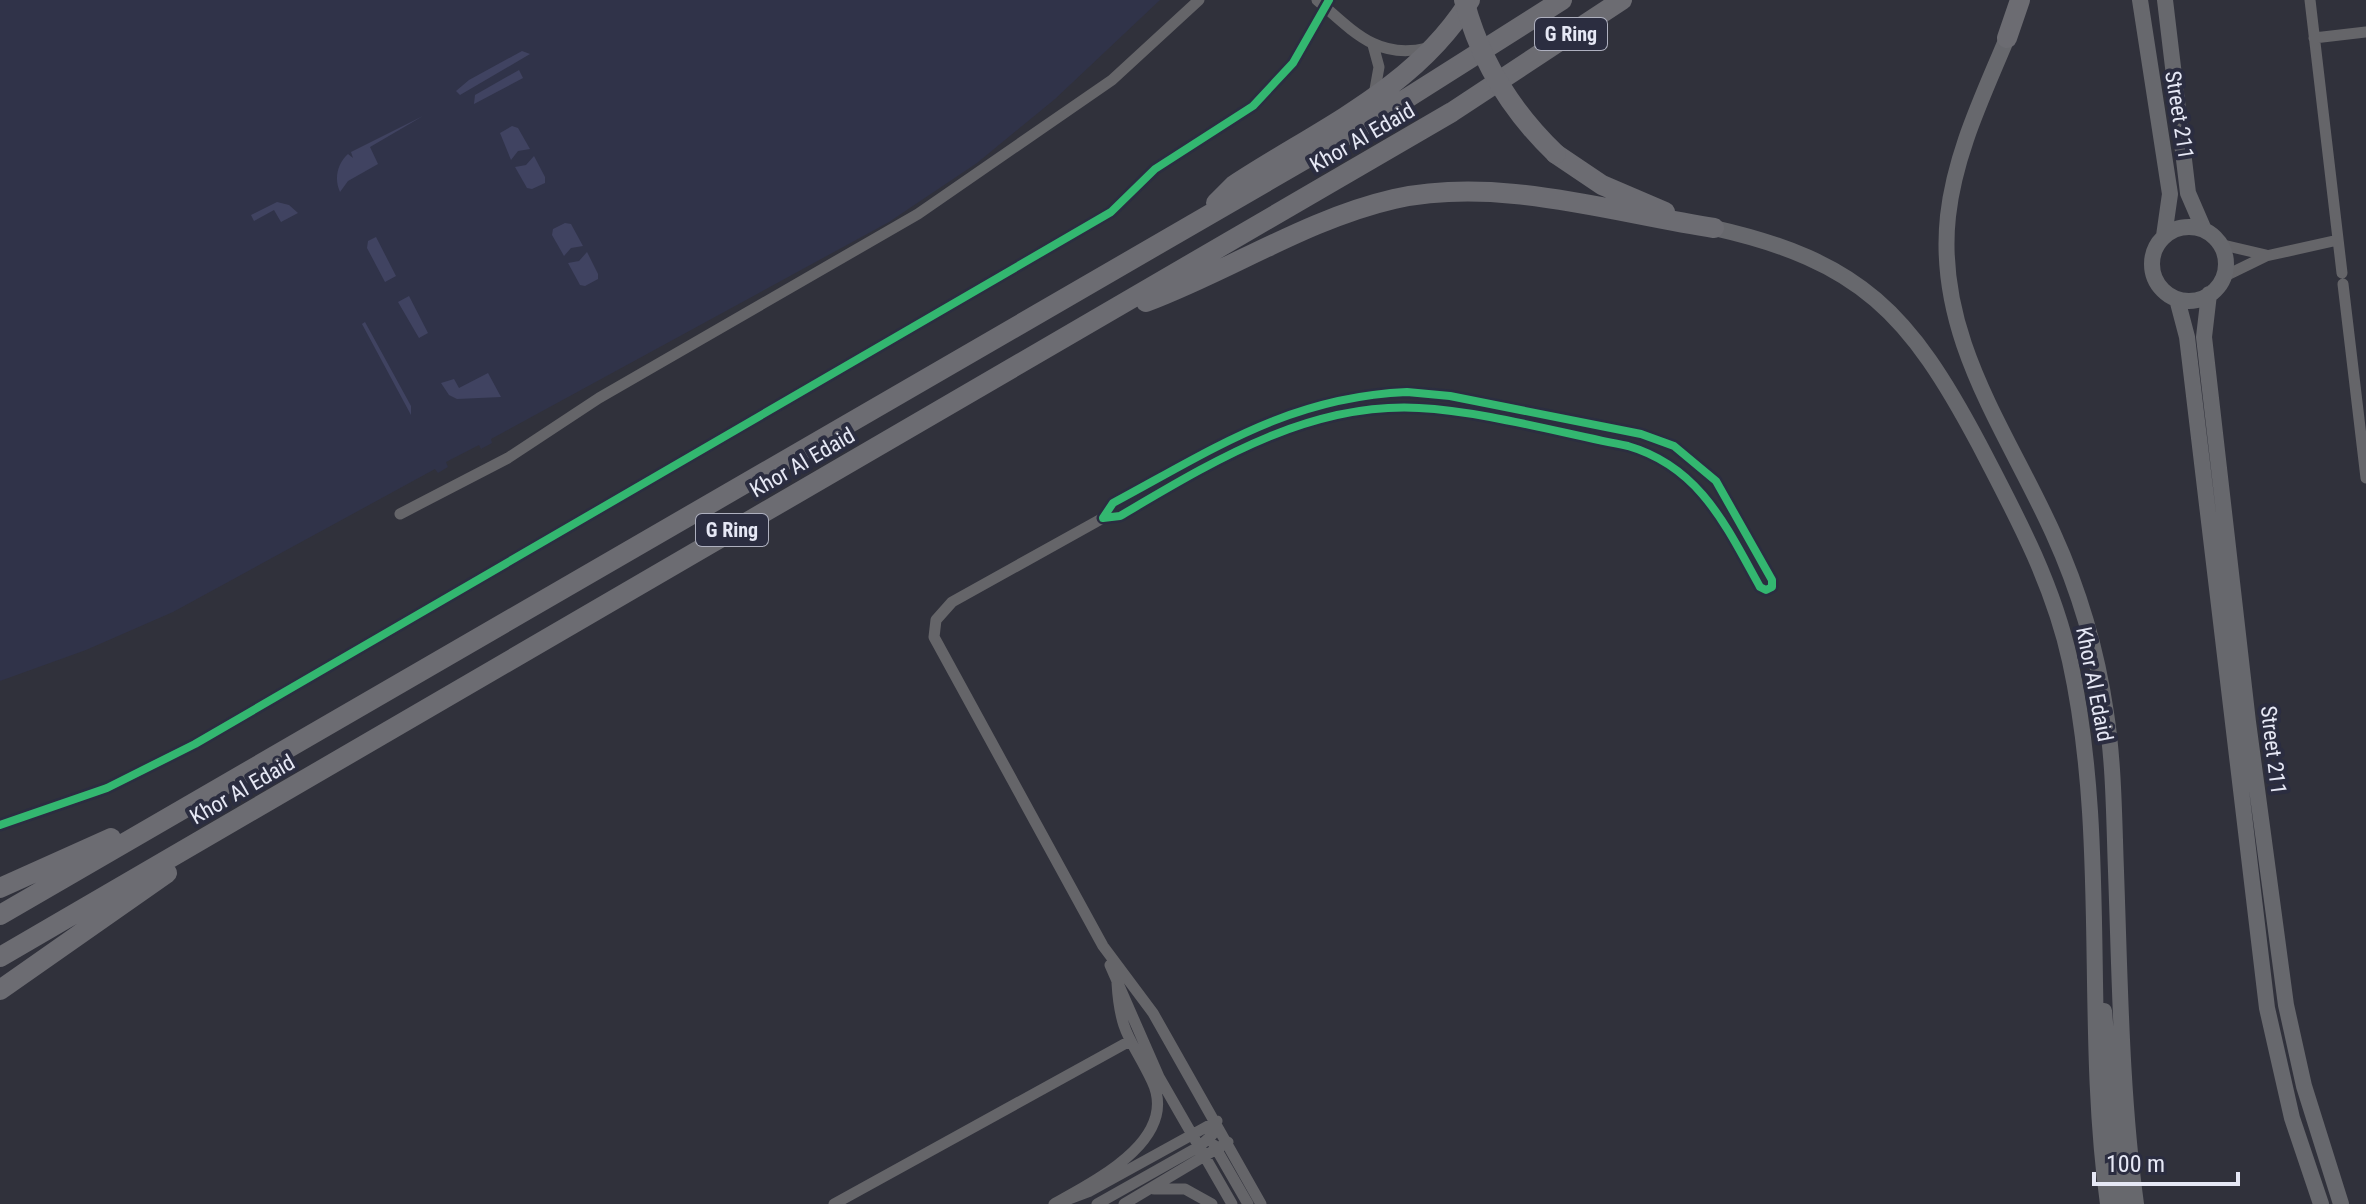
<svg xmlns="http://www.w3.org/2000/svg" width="2366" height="1204" font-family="'Roboto Condensed',sans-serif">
<rect width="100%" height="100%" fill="#30313b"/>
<path fill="#303349" d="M0 0H1160L1055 99 977 163 889 222 491 439 492 443 481 449 479 445 446 462 448 467 438 473 435 469 173 612 86 650 0 681Z"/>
<path fill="#404361" d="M522 51 530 54 460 95 456 91 469 80Z
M519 70 523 78 474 104 475 95Z
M423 116 370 147 378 164 348 181 340 192C334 179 337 164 348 154L353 158 351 152Z
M512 126 518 128 530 149 518 151 511 160 500 133Z
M534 156 545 177V183L532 189 527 188 515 167 526 165Z
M277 202 289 205 298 213 281 222 274 210 254 221 251 215Z
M565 223 571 224 583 246 571 248 564 256 552 235 553 229Z
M376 237 396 276 385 282 367 248 368 241Z
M587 252 598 274V279L585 286 580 285 568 263 579 261Z
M409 296 428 333 419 338 398 302Z
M365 322 411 406V415L362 324Z
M488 373 501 397 457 399 449 395 441 383 454 379 459 388Z"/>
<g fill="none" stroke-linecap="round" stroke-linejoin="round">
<path stroke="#656569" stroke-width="11" d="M1317 0C1353 31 1377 60 1427 48
M2310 0 2342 273
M2314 38 2366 32
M1373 45 1379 67 1374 95
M2219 244 2266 255
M2223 277 2266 256 2338 240
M2343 284 2366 478
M1407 392 1450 396 1641 434 1674 446 1716 481 1772 580V587L1766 590 1760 587C1726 526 1700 467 1628 446 1564 434 1483 411 1419 408 1308 402 1212 462 1120 516L1103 518 1113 503C1212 450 1289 397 1407 392Z
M400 514 508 458 599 398 918 214 1112 80 1199 0
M1103 518 952 602 936 620 934 637 1103 946 1153 1013 1261 1204
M1110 965 1159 1077 1232 1204
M1214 1145 1248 1204
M1154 1189H1185L1212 1204
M1069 1199 1090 1191 1217 1121
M834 1204 1128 1042
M1054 1204C1095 1181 1180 1139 1152 1081 1132 1039 1120 1035 1117 983
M1097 1204 1200 1146 1212 1135 1217 1121
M1124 1204 1228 1142"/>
<path stroke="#67686d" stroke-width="16" d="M2140 0 2170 194 2164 236
M2165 0 2188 193 2204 230
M2007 38C1983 96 1955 153 1948 216 1935 336 2006 429 2053 533 2079 590 2097 651 2106 713 2114 765 2114 818 2116 871 2120 982 2121 1094 2136 1204
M2152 264a37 37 0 1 1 74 0a37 37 0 1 1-74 0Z
M1714 228C1861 261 1910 314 1979 444 2015 513 2053 583 2070 661 2109 839 2083 1024 2108 1204
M2209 294 2204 337 2248 722 2286 1005 2304 1086 2341 1204
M2177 299 2187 337 2267 1008 2292 1118 2321 1204
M2104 1011 2121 1204"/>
<path stroke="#6c6c72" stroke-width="20" d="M2007 38 2020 0
M1556 154 1602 185 1665 212
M1216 203 1234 185C1319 129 1415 89 1470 0
M1146 302C1229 271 1307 219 1394 199 1499 176 1610 212 1714 228
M0 888 111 838
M0 915 1371 121 1562 0
M0 957 1452 112 1622 0
M0 990 167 873"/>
<path stroke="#6c6c72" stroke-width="20" d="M1464 0C1480 61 1511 111 1556 154"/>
<g stroke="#2b2d40" stroke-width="13">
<path id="cycleway" d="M1407 392 1450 396 1641 434 1674 446 1716 481 1772 580V587L1766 590 1760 587C1726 526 1700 467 1628 446 1564 434 1483 411 1419 408 1308 402 1212 462 1120 516L1103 518 1113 503C1212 450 1289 397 1407 392Z
M0 825 107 788 195 744 1111 212 1155 169 1253 106 1293 63 1329 0"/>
</g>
<use href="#cycleway" stroke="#33b770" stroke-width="8"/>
</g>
<g text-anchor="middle" stroke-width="8" stroke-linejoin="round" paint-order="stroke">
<g fill="#2b2d40" stroke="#aeb0bf" stroke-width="2">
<rect x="1535" y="18" width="72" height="32" rx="6"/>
<rect x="696" y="514" width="72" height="32" rx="6"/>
</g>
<g font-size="20" font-weight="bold" fill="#e6e8f5">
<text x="1571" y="41">G Ring</text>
<text x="732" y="537">G Ring</text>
</g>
<g font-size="22" fill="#e6e8f5" stroke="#2b2d40">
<text transform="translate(2180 115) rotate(81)" y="8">Street 211</text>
<text transform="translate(1362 137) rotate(-30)" y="8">Khor Al Edaid</text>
<text transform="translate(802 462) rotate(-30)" y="8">Khor Al Edaid</text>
<text transform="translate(2095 684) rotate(79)" y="8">Khor Al Edaid</text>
<text transform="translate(2274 750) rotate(83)" y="8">Street 211</text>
<text transform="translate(242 789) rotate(-30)" y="8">Khor Al Edaid</text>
</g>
</g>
<path d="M2094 1172v12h144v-12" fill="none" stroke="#e6e8f5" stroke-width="4"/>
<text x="2106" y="1172" font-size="24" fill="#e6e8f5" stroke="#2b2d40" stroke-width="6" paint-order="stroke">100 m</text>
</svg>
